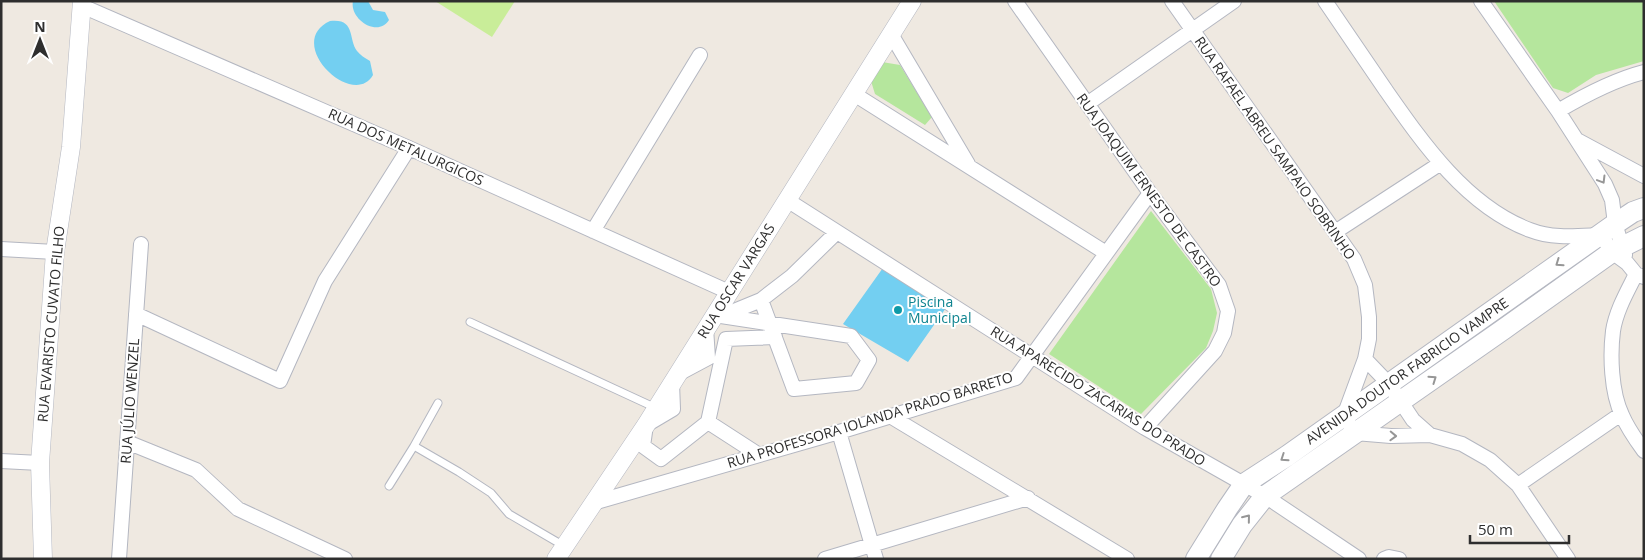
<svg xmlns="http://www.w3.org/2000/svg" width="1645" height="560" font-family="'Open Sans',sans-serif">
<rect width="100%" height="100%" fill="#efe9e1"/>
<path fill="#b5e69d" d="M1494 1H1644V61L1596 75 1568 93 1553 88Z
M882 62 900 65 932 117 925 125 875 94 871 81Z
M1151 211 1211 289 1217 313 1213 331 1206 348 1141 414 1049 354Z"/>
<path fill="#c9ed99" d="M435 1H515L492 37Z"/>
<path fill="#73cff1" d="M353 1H368L373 10 385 12 389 20C378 38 349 19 353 1Z
M330 21C356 18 348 39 357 51 360 55 365 58 370 61L373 75C353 110 283 43 330 21Z
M885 265 948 305 908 362 843 324Z"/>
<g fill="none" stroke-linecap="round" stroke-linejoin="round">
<g stroke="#b4b7c1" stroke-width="9">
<path id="service" d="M470 322 656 408
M438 403 414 446 459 472 491 493 509 514 564 546
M389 486 414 446"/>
</g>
<g stroke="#b4b7c1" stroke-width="16">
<path id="minor" d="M1015 1 1150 193 1219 285 1228 311 1224 333 1215 351 1145 428
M1172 1 1354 259 1365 285 1369 317V339L1365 359 1344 416 1355 433 1391 436 1430 435 1462 444 1490 460 1518 485 1568 559
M1325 1C1345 30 1365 60 1385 89 1422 142 1466 206 1530 230 1553 239 1577 236 1601 235L1612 252 1627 263 1636 274 1644 277
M1481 1 1558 111 1605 184 1612 200 1615 224 1625 255
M82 6 409 148 729 292
M891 34 968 164
M854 94 1106 253
M1087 104 1234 1
M1558 111C1585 95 1613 80 1644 72
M1577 140 1644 176
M787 200 1145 428 1265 496 1359 559
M593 231 700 55
M1335 232 1441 163
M1 249 55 252
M1636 274C1627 292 1616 311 1613 331 1610 355 1611 392 1622 415 1627 427 1636 440 1644 451
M136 314 280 381 325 281 409 148
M721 316 851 336 869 360 856 383 794 389C783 360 772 330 761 300
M722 316 761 300 792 276 837 232
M1365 359 1389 384 1413 420 1430 435
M678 374 708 358 706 328
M672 383 673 409 646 425 643 446 661 459 708 422 726 339 775 337
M890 416 1127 559
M708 422 759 455
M839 432 876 559
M127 442 196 470 238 509 345 559
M1 461 40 463
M1518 485 1621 414
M593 503 839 432 1016 378 1150 193
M119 559 141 244
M825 559 1028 498
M1384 559 1389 557 1399 559"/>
</g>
<g stroke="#b4b7c1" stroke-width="19">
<path id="tertiary" d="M43 559 40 463 55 252 71 147 82 1
M556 559 646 425 912 1"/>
</g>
<g stroke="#b4b7c1" stroke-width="22">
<path id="secondary" d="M1196 559 1227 509 1244 484 1287 456 1615 224 1633 212 1644 208
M1221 559 1242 525 1265 496 1504 329 1612 252 1644 236"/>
</g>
<use href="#service" stroke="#fff" stroke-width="7"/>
<use href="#minor" stroke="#fff" stroke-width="14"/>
<use href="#tertiary" stroke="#fff" stroke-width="18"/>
<use href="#secondary" stroke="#fff" stroke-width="20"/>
</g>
<defs><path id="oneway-chevron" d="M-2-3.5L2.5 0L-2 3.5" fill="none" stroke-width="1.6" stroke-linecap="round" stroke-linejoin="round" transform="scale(1.25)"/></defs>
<g stroke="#969696">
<use href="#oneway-chevron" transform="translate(1602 180) rotate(59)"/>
<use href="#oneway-chevron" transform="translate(1559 263) rotate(145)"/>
<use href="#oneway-chevron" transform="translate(1433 379) rotate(-35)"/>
<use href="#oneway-chevron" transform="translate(1393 436) rotate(2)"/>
<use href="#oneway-chevron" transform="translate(1284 458) rotate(146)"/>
<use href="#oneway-chevron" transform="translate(1247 518) rotate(-51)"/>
</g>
<circle fill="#0f9aa8" stroke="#fff" stroke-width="2" cx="898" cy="310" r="5"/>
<g text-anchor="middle" stroke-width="4" stroke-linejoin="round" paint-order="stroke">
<g font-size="14" fill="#2e2e2e" stroke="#fff">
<text transform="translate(406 147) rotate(24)" y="5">RUA DOS METALURGICOS</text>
<text transform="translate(1275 148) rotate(55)" y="5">RUA RAFAEL ABREU SAMPAIO SOBRINHO</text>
<text transform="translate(1149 190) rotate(54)" y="5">RUA JOAQUIM ERNESTO DE CASTRO</text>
<text transform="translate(736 281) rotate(-58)" y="5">RUA OSCAR VARGAS</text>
<text transform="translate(51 324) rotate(-85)" y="5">RUA EVARISTO CUVATO FILHO</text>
<text transform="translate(1407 371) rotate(-35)" y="5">AVENIDA DOUTOR FABRICIO VAMPRE</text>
<text transform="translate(1098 396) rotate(32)" y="5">RUA APARECIDO ZACARIAS DO PRADO</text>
<text transform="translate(130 401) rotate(-86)" y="5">RUA JÚLIO WENZEL</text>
<text transform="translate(870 420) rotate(-17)" y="5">RUA PROFESSORA IOLANDA PRADO BARRETO</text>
</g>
<g font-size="14" fill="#0d838f" stroke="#fff" text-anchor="start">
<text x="908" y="307">Piscina<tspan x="908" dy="16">Municipal</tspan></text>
</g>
</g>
<rect width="1645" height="560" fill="none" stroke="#2e2e2e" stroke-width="5"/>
<g transform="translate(40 40)" stroke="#ffffff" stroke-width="4" paint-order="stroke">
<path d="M0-4L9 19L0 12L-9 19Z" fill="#2e2e2e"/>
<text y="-8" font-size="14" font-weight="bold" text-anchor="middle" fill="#2e2e2e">N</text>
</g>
<path d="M1470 535v8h99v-8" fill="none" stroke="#2e2e2e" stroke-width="2.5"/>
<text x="1478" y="535" font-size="15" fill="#2e2e2e" stroke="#ffffff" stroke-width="4" paint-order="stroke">50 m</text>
</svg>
